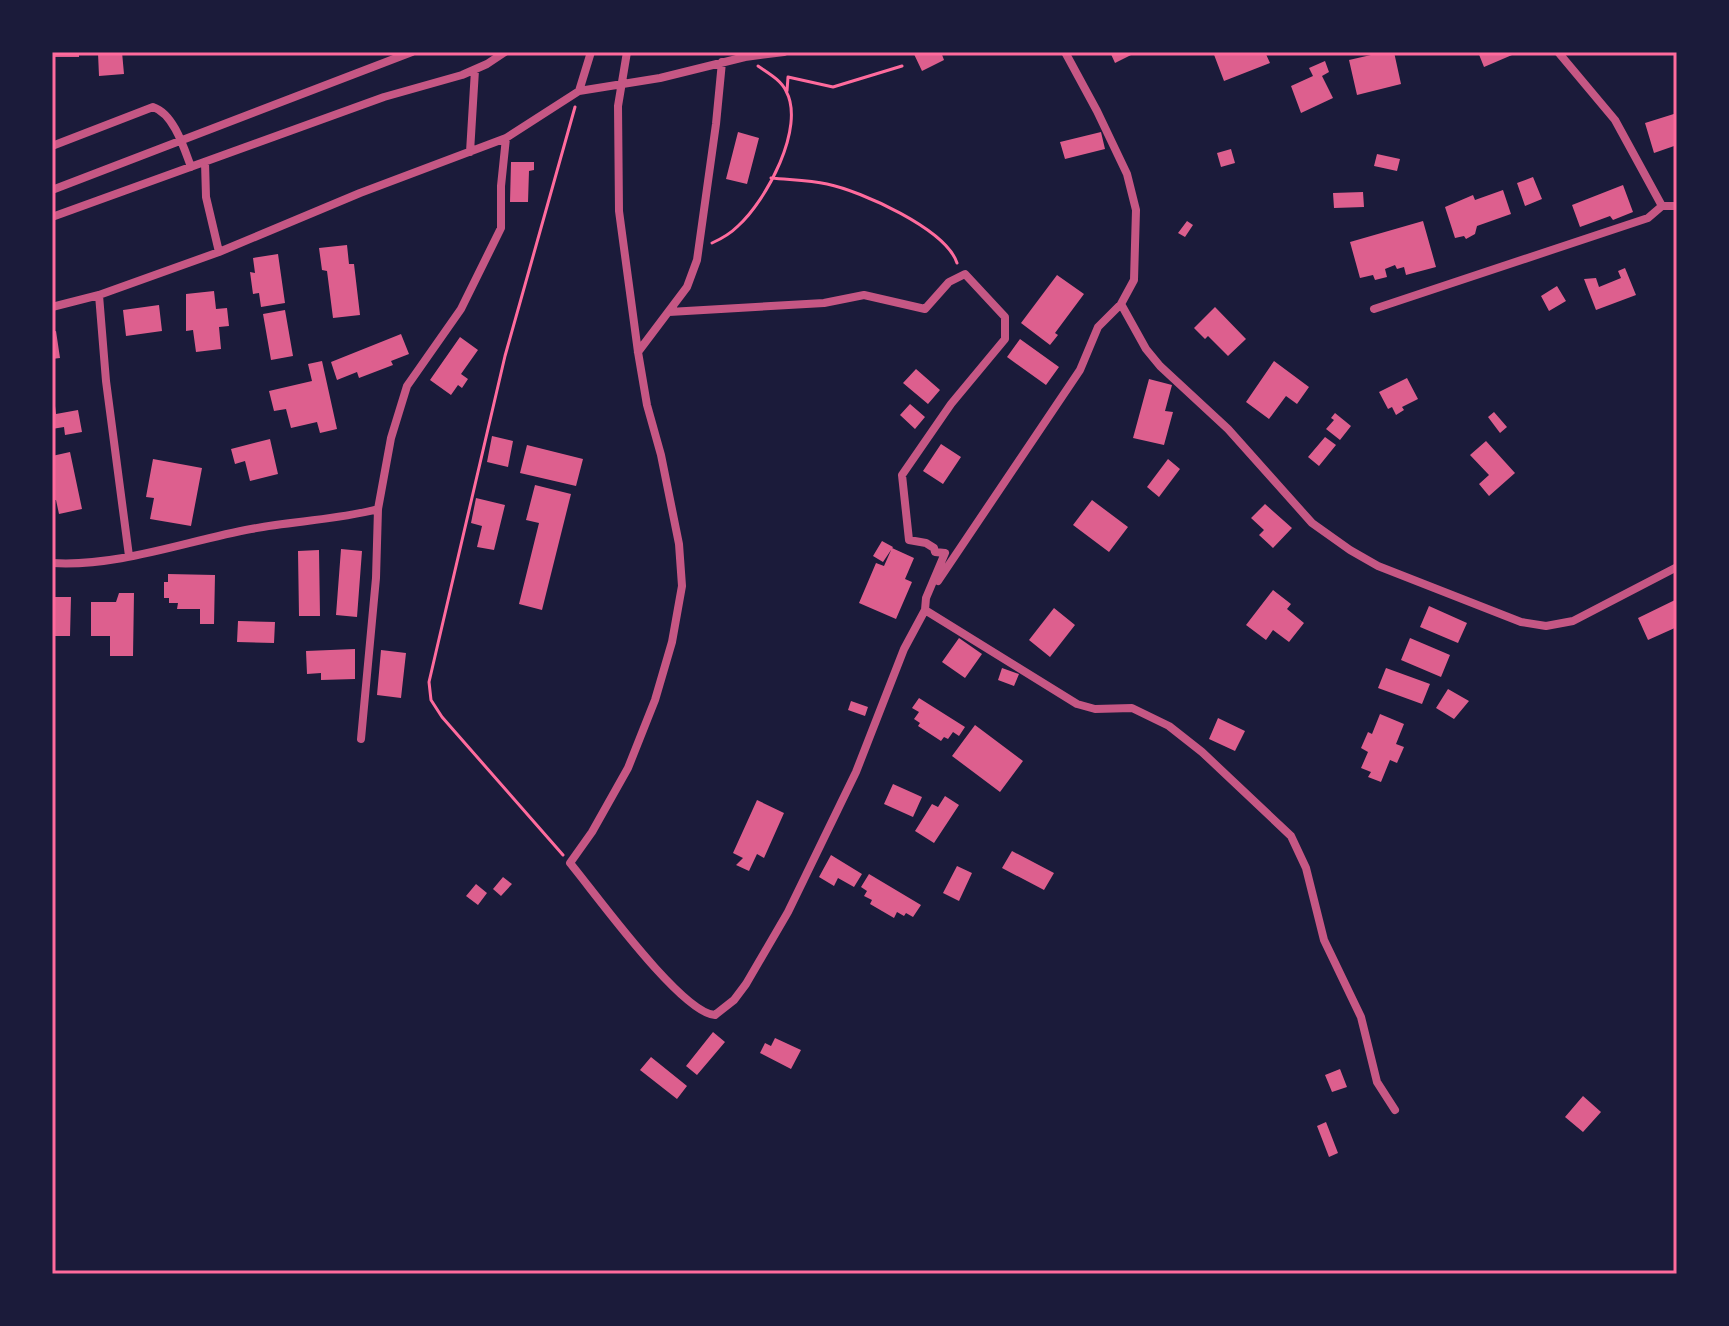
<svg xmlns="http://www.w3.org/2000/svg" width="1729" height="1326" font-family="'DM Sans',sans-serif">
<rect width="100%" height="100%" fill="#1b1b3a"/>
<path fill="#dd5f8e" d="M52 52H79V57H52Z
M122 52 124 74 99 76 98 53Z
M913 52H941L944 60 922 71Z
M1110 52H1137L1115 63Z
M1213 52H1265L1270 63 1224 81Z
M1384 52H1394L1401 84 1357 95 1349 60Z
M1478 52H1519L1484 67Z
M1325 61 1329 72 1322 76 1333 98 1301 113 1291 86 1313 76 1309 68Z
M1677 113V145L1654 153 1645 123Z
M738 132 759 138 747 184 726 179Z
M1101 132 1105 149 1065 159 1060 142Z
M1231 149 1235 163 1221 167 1217 153Z
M1377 154 1400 159 1397 171 1374 166Z
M511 162H534V170L529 171 528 202H510Z
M1533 177 1542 199 1525 206 1517 183Z
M1623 185 1633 212 1613 220 1610 216 1580 227 1572 205Z
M1503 190 1511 214 1477 226 1475 234 1466 239 1464 236 1455 238 1445 207 1473 195 1475 200Z
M1363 192 1364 207 1334 208 1333 193Z
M1187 221 1193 225 1185 237 1178 233Z
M1423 221 1436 267 1406 275 1404 267 1397 269 1395 265 1385 269 1387 277 1375 280 1373 275 1360 278 1350 242Z
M347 245 349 264H354L360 315 333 318 327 271 322 270 319 248Z
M278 254 285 303 261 307 259 293 253 294 250 272 255 273 253 258Z
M1625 268 1636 295 1596 310 1584 279 1596 278 1599 287 1621 278 1618 271Z
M1057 275 1084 294 1055 333 1058 335 1050 345 1021 323Z
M1557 286 1566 301 1549 311 1541 296Z
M214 291 216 309 227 308 229 326 219 327 221 349 196 352 193 330 186 331V294Z
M159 305 162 331 126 336 123 310Z
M1215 307 1246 339 1228 356 1208 336 1205 339 1194 328Z
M285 310 293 356 271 360 263 314Z
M56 331 60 358 52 359V332Z
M401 334 409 354 391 361 393 365 359 378 357 372 337 380 331 362Z
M460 337 478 350 461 374 468 379 462 388 458 385 451 395 430 380Z
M1020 339 1059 367 1046 385 1007 357Z
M322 361 337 429 320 433 317 422 291 428 286 409 274 411 269 391 312 381 308 364Z
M1274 361 1309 387 1297 404 1286 396 1269 419 1246 402Z
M916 369 940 390 928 404 903 383Z
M1407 378 1418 399 1402 407 1404 410 1396 415 1392 407 1388 409 1379 392Z
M1149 379 1172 385 1165 411 1173 412 1164 445 1133 438Z
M54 398 56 414 78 410 82 432 65 435 64 427 52 429Z
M910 404 925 417 915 429 900 415Z
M1494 412 1507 427 1500 433 1488 417Z
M1335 413 1351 426 1340 440 1326 429 1334 420 1331 418Z
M492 436 513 441 508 467 487 462Z
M1325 437 1336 445 1319 466 1308 457Z
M270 439 278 474 250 481 245 461 235 464 231 449Z
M1486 441 1515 473 1489 496 1479 484 1489 475 1470 455Z
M941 444 961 457 943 484 923 471Z
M527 445 583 459 576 486 520 473Z
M70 452 82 509 59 514 56 500H52V456Z
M153 459 202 468 191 526 150 519 154 498 146 497Z
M1168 459 1180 469 1159 497 1147 487Z
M535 485 571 494 542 610 519 604 539 523 526 520Z
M476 498 505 505 494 550 477 547 482 526 471 523Z
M1092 500 1128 527 1109 552 1073 525Z
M1265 504 1292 528 1273 548 1259 535 1264 530 1251 518Z
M882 541 893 547 883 562 873 556Z
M892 548 914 558 905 579 912 582 896 619 859 603 876 563 884 566Z
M341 549 362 551 357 617 336 615Z
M319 550 320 616H299L298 551Z
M168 574 215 575 214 624H200V609H177L178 603H169V598H164V582H168Z
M1273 590 1291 604 1287 609 1304 623 1289 642 1273 630 1266 640 1246 625Z
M119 593H134L133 656H110V636H91V602H116Z
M52 597H71L70 636H52Z
M1677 599V627L1648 640 1638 618Z
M1429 606 1467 623 1458 643 1420 627Z
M1054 608 1075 625 1050 657 1029 640Z
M238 621 275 622 274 643 237 642Z
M959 638 982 654 965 678 942 662Z
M1410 638 1450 655 1441 677 1401 660Z
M355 649V679L321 680V673L307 674 306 651Z
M381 650 406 653 401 698 377 695Z
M1002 668 1019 674 1014 686 998 680Z
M1386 668 1430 684 1422 704 1378 688Z
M1448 689 1469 701 1454 719 1436 708Z
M919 698 965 727 959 736 953 732 948 739 944 737 941 741 918 726 920 723 914 719 919 712 912 708Z
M851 701 868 707 865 716 848 710Z
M1380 714 1404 724 1396 744 1404 747 1397 763 1390 760 1381 782 1368 777 1371 772 1361 768 1368 752 1361 748 1368 732 1372 734Z
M1218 718 1245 731 1235 751 1209 739Z
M975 725 1023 761 1000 792 952 756Z
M893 784 922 797 913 817 884 804Z
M945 796 959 805 934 843 915 831 932 804 938 807Z
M757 800 784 813 764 858 757 854 749 871 736 865 743 858 733 853Z
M1012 851 1054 873 1044 890 1002 868Z
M831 855 862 874 854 887 838 878 834 886 819 877Z
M957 866 972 873 959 901 943 893Z
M869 874 921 905 913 917 906 913 904 916 897 912 894 918 870 904 872 900 864 896 867 891 861 887Z
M503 877 512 884 501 896 493 889Z
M476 884 487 893 478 905 466 896Z
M713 1032 725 1042 697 1075 686 1066Z
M775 1038 801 1050 791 1069 760 1053 765 1043 771 1046Z
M651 1057 687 1086 677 1099 640 1070Z
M1340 1069 1347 1087 1332 1092 1325 1075Z
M1583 1096 1601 1112 1583 1132 1565 1117Z
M1326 1122 1338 1153 1329 1157 1317 1126Z"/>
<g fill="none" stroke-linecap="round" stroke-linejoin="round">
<path stroke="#ff6b9d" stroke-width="3" d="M787 91 788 77 833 87 902 66
M771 178C790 180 809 180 827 184 861 191 946 229 957 263
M712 243C721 239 731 233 738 226 766 201 806 127 786 91 781 80 768 73 758 66
M563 855 442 717 431 700 429 682 505 356 575 107"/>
<path stroke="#c65784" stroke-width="8" d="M627 52 618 106 619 211 638 352 647 405 661 455 679 544 682 586 672 642 655 700 628 768 592 832 570 863C595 893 681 1013 715 1015L734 1000 746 984 788 912 856 772 904 649 925 610 926 598 945 553 935 552 934 548 926 543 909 540 902 475 951 404 1005 339V317L965 274 949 282 925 309 864 295 824 303 669 312
M1558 52 1615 120 1662 206
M579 91 591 52
M52 146 153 107C174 114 184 148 191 167
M470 152 475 70
M205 162 206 197 219 252 360 193 506 138 579 91 660 78 745 57 784 52
M52 190 412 52
M52 217 384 97 462 75 487 64 505 52
M99 295 106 381 129 556
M1121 304 1146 349 1160 366 1228 429 1312 523 1350 550 1378 566 1521 622 1546 626 1573 621 1677 567
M52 307 99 295 219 252
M1374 309 1648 218 1662 206H1677
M638 352 687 287 697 260 716 124 722 62
M52 563C119 567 186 541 251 529 293 521 337 520 378 509
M938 581 1080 370 1098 327 1121 304 1134 280 1136 210 1127 174 1097 111 1065 52
M925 610 1077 704 1095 709 1132 708 1169 726 1202 752 1291 836 1306 868 1324 940 1361 1017 1377 1082 1395 1110
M361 739 376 578 378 509 391 438 407 386 461 309 501 228V186L506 138"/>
</g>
<rect width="1729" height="1326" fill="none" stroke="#1b1b3a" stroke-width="108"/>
<rect x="54" y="54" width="1621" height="1218" fill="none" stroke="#ff6b9d" stroke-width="3"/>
</svg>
